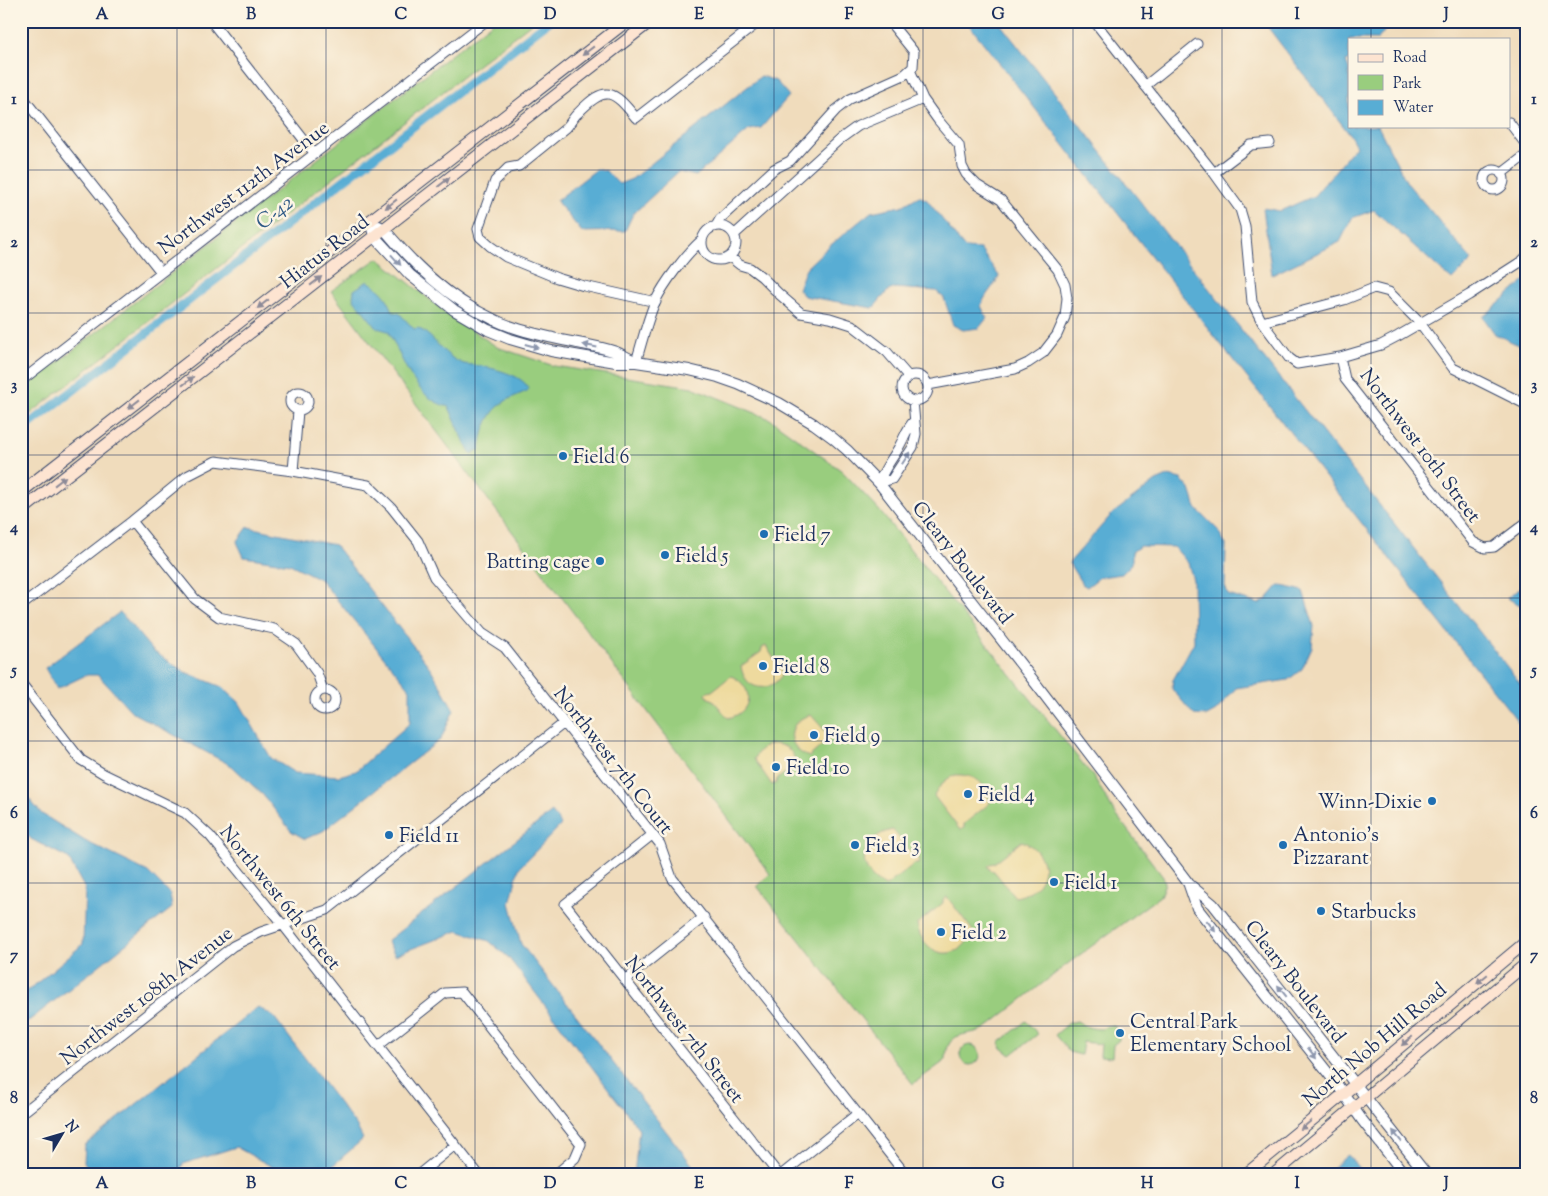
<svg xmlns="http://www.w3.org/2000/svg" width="1548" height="1196" font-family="'Sorts Mill Goudy',serif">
<rect width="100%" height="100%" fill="#fcf5e5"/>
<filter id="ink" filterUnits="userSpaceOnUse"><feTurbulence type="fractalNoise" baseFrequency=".02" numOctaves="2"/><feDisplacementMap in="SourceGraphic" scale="10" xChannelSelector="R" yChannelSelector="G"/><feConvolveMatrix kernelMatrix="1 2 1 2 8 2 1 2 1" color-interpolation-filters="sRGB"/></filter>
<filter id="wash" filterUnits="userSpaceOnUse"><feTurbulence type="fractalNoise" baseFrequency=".0096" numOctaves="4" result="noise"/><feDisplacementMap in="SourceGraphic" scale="20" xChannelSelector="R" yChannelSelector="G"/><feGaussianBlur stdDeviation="1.12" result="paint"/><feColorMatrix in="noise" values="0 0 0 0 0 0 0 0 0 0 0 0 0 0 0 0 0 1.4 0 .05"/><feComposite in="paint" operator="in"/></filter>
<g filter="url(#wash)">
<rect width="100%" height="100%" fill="#f0dcbc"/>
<path fill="#99cd7e" stroke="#5a7e6e" d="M494 21H534L21 421V391Z
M378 258 444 311 497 347 554 366 692 387 770 419 842 471 878 509 1095 779 1114 812 1163 877 1165 883 1160 896 1066 965 986 1028C968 1038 946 1028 946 1060L913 1084 757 886 770 874 331 291Z
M1026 1021 1038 1034 1011 1055 1002 1048 999 1043Z
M1077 1021C1081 1023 1083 1026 1088 1027 1091 1028 1097 1029 1101 1029 1106 1028 1103 1027 1108 1026 1118 1024 1119 1033 1119 1040L1113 1045 1112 1057 1100 1056 1101 1044 1083 1042 1081 1055 1069 1052 1055 1035 1069 1023Z
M960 1055a10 10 0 1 1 20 0a10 10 0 1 1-20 0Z"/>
<path fill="#eeda9e" stroke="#84847e" d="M766 646 783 673C771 695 744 691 741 666L761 652 762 648Z
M731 676C755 686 753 713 728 718L712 699 708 698 706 694 708 692 712 691Z
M811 715 827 733 831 734 833 737 831 740 827 741 809 757C785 748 786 720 811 715Z
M771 744C785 744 794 750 796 765L777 779 776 783 772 785 754 759C758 751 762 747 771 744Z
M955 775C975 774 987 783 990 803L964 824V828L960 830 934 796C940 785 944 780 955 775Z
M893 830 914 856 918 857 920 861 918 864H914L886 886C880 883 874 880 870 874 855 854 872 833 893 830Z
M1022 841C1028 844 1034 847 1038 853 1053 873 1036 894 1015 897L994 871 990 870 988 866 990 864 994 863Z
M947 897 973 931C970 937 967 943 961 948 941 962 920 945 917 924L943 903V900Z"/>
<path fill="#58add4" stroke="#3a6e99" d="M966 21H998L1527 692V733Z
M1263 21H1395L1391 23 1378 39H1349V60L1346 62 1349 70V126H1378L1407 183 1472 260 1452 280 1374 210 1352 218 1340 242 1272 275 1263 208 1280 211 1314 196 1356 146 1350 135Z
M761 76 776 81 789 96 761 128 749 130 696 176 678 172 633 214 625 231 582 232 558 203 557 200 597 169 606 171 619 184 632 179Z
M919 196 927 200 965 248 980 249 999 276C994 287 985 294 981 306L987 318 979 328 963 330 953 325 944 298 936 291 895 288 888 291 873 308 804 296 798 289 806 268 827 248 871 212 902 206Z
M1527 279V349L1495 334 1483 317Z
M368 281C381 290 388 297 393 312L399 313 414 329 418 328C436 337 444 358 464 364 469 365 475 365 480 366 492 368 523 375 528 388L527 391C518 395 506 399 499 406 487 416 482 434 480 449L471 454 465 443 449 407C414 399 403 358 388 331L377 328 353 298 354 290Z
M1168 476 1181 479 1190 489 1196 508 1218 530 1226 545 1225 586 1228 595 1259 604 1267 599 1279 585 1303 591 1314 626 1312 647 1302 669 1288 680 1236 688 1216 711 1207 716 1194 715 1172 689 1173 680 1194 642 1193 580 1188 563 1174 547 1140 546 1132 552V564L1122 574 1100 577 1087 587 1082 584 1069 563 1112 514 1156 481Z
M248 527 335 545 431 669 454 710 441 739 323 831 305 839 291 831 263 795 232 766 133 713 98 675H86L57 689 45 668 120 612 153 651 185 672 222 687 239 702 271 758 295 773 339 776 356 771 410 723V689L320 579 290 564 244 557 237 542Z
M1527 583V600L1520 605 1507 598Z
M21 790 42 814 85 841 148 872 170 894 172 908 21 1027V993L30 989 83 944 85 889 68 858 31 839 21 829Z
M552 812 561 825 519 868 510 903 521 944 700 1175H634L639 1129 508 957 489 941 458 931 395 955 387 941Z
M258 1007 274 1017 357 1127 363 1139 328 1170 327 1175H287L236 1147 183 1164 176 1175H93L84 1162 85 1145Z
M1348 1155 1364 1175H1323Z"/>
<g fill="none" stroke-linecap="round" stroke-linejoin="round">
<path stroke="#58add4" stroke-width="9" d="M21 431 549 21"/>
</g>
</g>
<g filter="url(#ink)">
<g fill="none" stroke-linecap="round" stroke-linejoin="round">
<g stroke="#3b496c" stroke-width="11">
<path id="minor" d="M211 21 315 154
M1094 21 1214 173 1240 209 1245 226 1252 302 1262 322 1289 358 1297 364 1340 357 1345 379 1473 542 1485 548 1494 547 1527 522
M1523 21 1527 29
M910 70 923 99 938 120 959 145 962 166 966 174 977 185 1001 200 1058 270 1065 285 1067 298 1065 317 1057 335 1043 353 1028 363 1015 369 928 385
M1145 86 1197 44
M21 95 161 272
M1509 122 1527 146
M1484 180a10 10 0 1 1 20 0a10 10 0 1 1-20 0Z
M1214 173 1251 145 1270 143
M1501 174 1527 154
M702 243a17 17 0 1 1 34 0a17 17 0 1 1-34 0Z
M716 226 720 219 774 169 790 161 836 110 850 99 904 75 913 67 914 52 889 21
M734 235 840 139 858 126 923 99
M730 257 740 265 750 268 762 277 779 294 801 313 830 318 852 325 887 352 908 376
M656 302 584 286 557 278 506 257 490 246 480 237 478 229 495 181 508 168 519 166 566 128C571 123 573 117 578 113 606 84 613 90 636 118L760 21
M1262 322 1344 300 1374 288 1389 292 1420 323 1453 368 1527 405
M1340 357 1381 345 1398 336 1469 295 1522 261 1527 256
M636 362C642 342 647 321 655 302 664 283 686 254 702 240
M902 388a13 13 0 1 1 26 0a13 13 0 1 1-26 0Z
M21 381 486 21
M290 401a9 9 0 1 1 18 0a9 9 0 1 1-18 0Z
M293 471 298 411
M879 483 892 479 913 447 916 434 913 401
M879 483C884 467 893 459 900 445 905 436 907 428 914 421
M132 521 195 599 219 617 274 629 296 644 317 673 323 690
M21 606 132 521 187 476 216 461 293 471 368 485 391 507 418 541 434 577 482 633 505 648 660 844 672 878 906 1175
M21 683 81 760 104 774 185 813 210 836 283 925 479 1175
M315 700a10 10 0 1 1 20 0a10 10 0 1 1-20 0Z
M652 835 565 904 779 1175
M21 903V912
M625 980 704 917
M378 1046 445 993 462 992 581 1144 575 1158 555 1175
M21 1114 233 946 261 932 327 910 564 723
M418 1175 455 1145
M781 1175 857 1114"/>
</g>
<g stroke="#3b496c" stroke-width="12">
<path id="tertiary" d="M370 221 374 236 410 275 454 310 488 330 510 339 551 351 616 362H636L689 370 718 377 738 384 779 403 814 424 833 438 847 450 879 483 1033 680 1189 884 1213 904 1427 1175
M379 226 384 229C414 265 448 298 491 318 510 328 532 333 553 338 573 343 596 345 616 352 622 354 627 358 633 360
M1189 885 1197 908 1336 1083 1362 1120 1405 1175"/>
</g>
<g stroke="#3b496c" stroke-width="13">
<path id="secondary" d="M21 492 627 21
M21 511 651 21
M1245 1175 1328 1107 1527 941
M1273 1175 1527 963"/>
</g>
<use href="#minor" stroke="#fff" stroke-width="9"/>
<use href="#tertiary" stroke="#fff" stroke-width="10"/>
<use href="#secondary" stroke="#fde4d1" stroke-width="11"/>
</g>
<defs><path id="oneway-solid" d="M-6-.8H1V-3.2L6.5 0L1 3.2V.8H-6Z" transform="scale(1.25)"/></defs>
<g fill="#8c8a98">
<use href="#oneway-solid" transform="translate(588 51) rotate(142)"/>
<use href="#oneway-solid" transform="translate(444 182) rotate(-38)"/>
<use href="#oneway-solid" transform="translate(391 204) rotate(142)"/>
<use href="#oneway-solid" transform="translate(316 281) rotate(-38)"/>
<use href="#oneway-solid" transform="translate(263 304) rotate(142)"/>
<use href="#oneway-solid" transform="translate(188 381) rotate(-38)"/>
<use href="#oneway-solid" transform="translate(134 404) rotate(142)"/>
<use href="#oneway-solid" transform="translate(60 481) rotate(-38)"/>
<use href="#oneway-solid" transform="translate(1482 979) rotate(140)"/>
<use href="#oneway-solid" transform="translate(1407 1041) rotate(140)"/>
<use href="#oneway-solid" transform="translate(1306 1125) rotate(141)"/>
</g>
<g fill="#8d97ae">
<use href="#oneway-solid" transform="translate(396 260) rotate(48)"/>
<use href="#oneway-solid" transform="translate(532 346) rotate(15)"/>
<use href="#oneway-solid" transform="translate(590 346) rotate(-168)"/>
<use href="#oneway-solid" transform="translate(906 458) rotate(-57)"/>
<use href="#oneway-solid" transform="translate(1211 926) rotate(52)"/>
<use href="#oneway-solid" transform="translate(1282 991) rotate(-128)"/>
<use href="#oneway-solid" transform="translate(1312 1053) rotate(52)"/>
<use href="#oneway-solid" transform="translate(1397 1136) rotate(-128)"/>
</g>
</g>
<path fill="none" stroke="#1b2f5e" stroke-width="1" stroke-opacity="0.55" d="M177 21V1175M326 21V1175M475 21V1175M625 21V1175M774 21V1175M923 21V1175M1073 21V1175M1222 21V1175M1371 21V39M1371 126V1175M21 170H1527M21 313H1527M21 455H1527M21 598H1527M21 741H1527M21 883H1527M21 1026H1527"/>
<g fill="#1f6fb2" stroke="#fcf5e5" stroke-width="2">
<circle cx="563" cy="456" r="5"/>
<circle cx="764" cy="534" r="5"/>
<circle cx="665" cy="555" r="5"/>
<circle cx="600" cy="561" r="5"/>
<circle cx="763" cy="666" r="5"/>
<circle cx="814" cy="735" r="5"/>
<circle cx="776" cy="767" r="5"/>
<circle cx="968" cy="794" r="5"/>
<circle cx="1432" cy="801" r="5"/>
<circle cx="389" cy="835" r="5"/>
<circle cx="855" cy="845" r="5"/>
<circle cx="1283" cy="845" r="5"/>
<circle cx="1054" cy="882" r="5"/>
<circle cx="1321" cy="911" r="5"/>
<circle cx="941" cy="932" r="5"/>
<circle cx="1120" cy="1033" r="5"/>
</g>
<g text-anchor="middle" stroke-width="5" stroke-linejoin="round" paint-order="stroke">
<g font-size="20" fill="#1b2f5e" stroke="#fcf5e5">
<text transform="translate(243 187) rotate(-37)" y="7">Northwest 112th Avenue</text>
<text transform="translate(324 251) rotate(-38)" y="7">Hiatus Road</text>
<text transform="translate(1421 445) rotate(53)" y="7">Northwest 10th Street</text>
<text transform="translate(963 562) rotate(52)" y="7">Cleary Boulevard</text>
<text transform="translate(614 760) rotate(52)" y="7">Northwest 7th Court</text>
<text transform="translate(281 897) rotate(51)" y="7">Northwest 6th Street</text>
<text transform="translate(1296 981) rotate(52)" y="7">Cleary Boulevard</text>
<text transform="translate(146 995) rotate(-38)" y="7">Northwest 108th Avenue</text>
<text transform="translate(685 1029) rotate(52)" y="7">Northwest 7th Street</text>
<text transform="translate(1374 1044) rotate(-40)" y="7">North Nob Hill Road</text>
</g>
<g font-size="20" fill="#1b2f5e" stroke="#fcf5e5" text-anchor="start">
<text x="573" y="463">Field 6</text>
<text x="774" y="541">Field 7</text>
<text x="675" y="562">Field 5</text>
<text x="590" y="568" text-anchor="end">Batting cage</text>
<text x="773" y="673">Field 8</text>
<text x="824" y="742">Field 9</text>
<text x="786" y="774">Field 10</text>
<text x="978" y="801">Field 4</text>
<text x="1422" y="808" text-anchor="end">Winn-Dixie</text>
<text x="1293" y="841">Antonio's<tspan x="1293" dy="23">Pizzarant</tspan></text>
<text x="399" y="842">Field 11</text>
<text x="865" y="852">Field 3</text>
<text x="1064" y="889">Field 1</text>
<text x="1331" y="918">Starbucks</text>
<text x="951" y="939">Field 2</text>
<text x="1130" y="1028">Central Park<tspan x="1130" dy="23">Elementary School</tspan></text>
</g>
<g font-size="21" font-style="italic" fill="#305b87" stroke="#fcf5e5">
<text transform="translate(274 212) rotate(-38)" y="7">C-42</text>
</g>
</g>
<rect width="1548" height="1196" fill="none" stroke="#fcf5e5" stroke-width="55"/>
<rect x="1348" y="38" width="162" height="90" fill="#fcf5e5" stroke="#a2a6af"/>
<rect x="1358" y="54" width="25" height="8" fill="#fde4d1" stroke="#a2a6af"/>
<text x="1393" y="62" font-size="15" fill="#1b2f5e">Road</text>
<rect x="1358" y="75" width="25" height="15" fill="#99cd7e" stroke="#a2a6af"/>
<text x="1393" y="88" font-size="15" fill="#1b2f5e">Park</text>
<rect x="1358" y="100" width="25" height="15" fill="#58add4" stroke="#a2a6af"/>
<text x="1393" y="112" font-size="15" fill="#1b2f5e">Water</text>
<g transform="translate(62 1134) rotate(52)" stroke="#fcf5e5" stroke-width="4" paint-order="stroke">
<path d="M0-4L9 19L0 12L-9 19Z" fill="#1b2f5e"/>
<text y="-8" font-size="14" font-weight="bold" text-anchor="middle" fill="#1b2f5e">N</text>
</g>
<rect x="28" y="28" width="1492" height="1140" fill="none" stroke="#1b2f5e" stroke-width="2"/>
<g font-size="16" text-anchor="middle" font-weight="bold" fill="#1b2f5e">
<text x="102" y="19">A</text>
<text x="251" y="19">B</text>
<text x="401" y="19">C</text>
<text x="550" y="19">D</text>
<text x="699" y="19">E</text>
<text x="849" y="19">F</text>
<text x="998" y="19">G</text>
<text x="1147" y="19">H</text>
<text x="1297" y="19">I</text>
<text x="1446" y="19">J</text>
<text x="14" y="104">1</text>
<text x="1534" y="104">1</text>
<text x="14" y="247">2</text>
<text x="1534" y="247">2</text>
<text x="14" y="390">3</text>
<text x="1534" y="390">3</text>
<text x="14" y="532">4</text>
<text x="1534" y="532">4</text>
<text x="14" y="675">5</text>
<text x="1534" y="675">5</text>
<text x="14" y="818">6</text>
<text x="1534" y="818">6</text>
<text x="14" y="960">7</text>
<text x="1534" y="960">7</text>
<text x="14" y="1103">8</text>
<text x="1534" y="1103">8</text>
<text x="102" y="1188">A</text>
<text x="251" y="1188">B</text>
<text x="401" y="1188">C</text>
<text x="550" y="1188">D</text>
<text x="699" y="1188">E</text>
<text x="849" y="1188">F</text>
<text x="998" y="1188">G</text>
<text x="1147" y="1188">H</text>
<text x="1297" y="1188">I</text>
<text x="1446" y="1188">J</text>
</g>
</svg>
